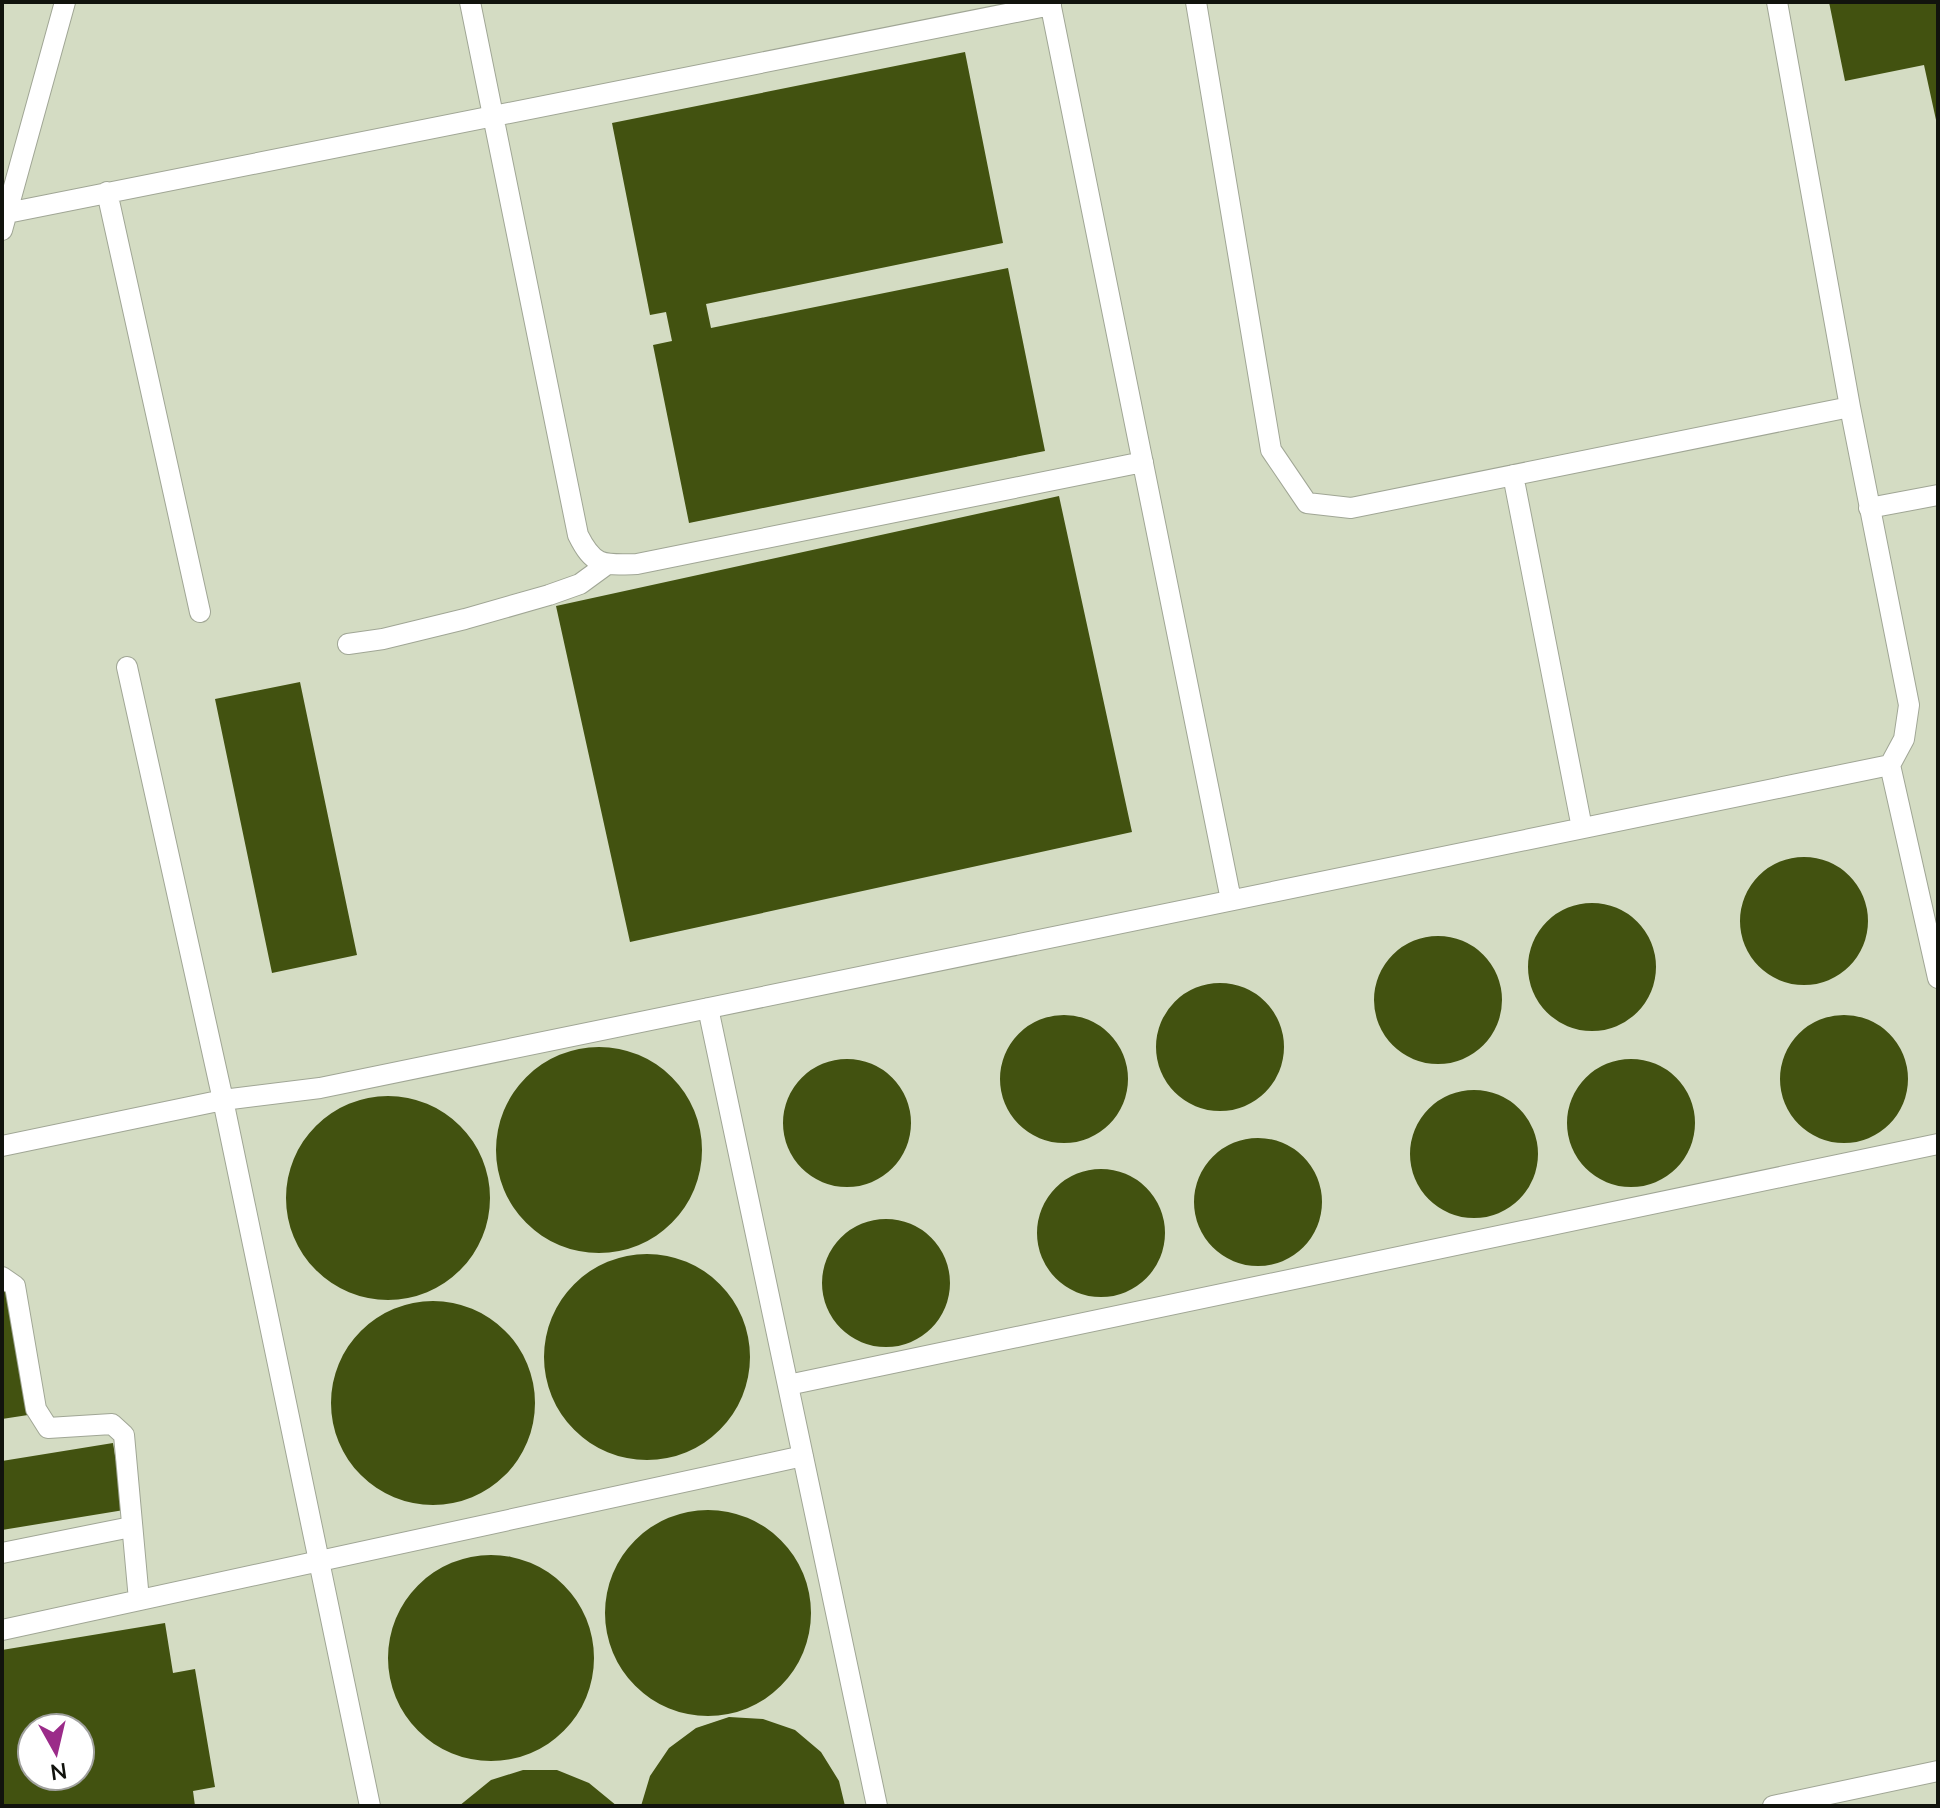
<svg xmlns="http://www.w3.org/2000/svg" width="1940" height="1808" font-family="'Nunito Sans',sans-serif">
<rect width="100%" height="100%" fill="#dfe5d3"/>
<path fill="#d4dcc3" fill-rule="evenodd" d="M2 2H1938V1806H2ZM32 1728H80V1776H32Z"/>
<path fill="#425210" fill-rule="evenodd" d="M1829 2H1938V129L1924 65 1845 81Z
M965 52 1003 243 706 304 711 328 1008 268 1045 451 689 523 653 345 672 341 666 312 650 315 612 123Z
M1059 496 1132 832 630 942 556 606Z
M300 682 357 955 272 973 215 699Z
M1740 921a64 64 0 1 1 128 0a64 64 0 1 1-128 0Z
M1528 967a64 64 0 1 1 128 0a64 64 0 1 1-128 0Z
M1374 1000a64 64 0 1 1 128 0a64 64 0 1 1-128 0Z
M1156 1047a64 64 0 1 1 128 0a64 64 0 1 1-128 0Z
M1780 1079a64 64 0 1 1 128 0a64 64 0 1 1-128 0Z
M1000 1079a64 64 0 1 1 128 0a64 64 0 1 1-128 0Z
M496 1150a103 103 0 1 1 206 0a103 103 0 1 1-206 0Z
M783 1123a64 64 0 1 1 128 0a64 64 0 1 1-128 0Z
M1567 1123a64 64 0 1 1 128 0a64 64 0 1 1-128 0Z
M1410 1154a64 64 0 1 1 128 0a64 64 0 1 1-128 0Z
M286 1198a102 102 0 1 1 204 0a102 102 0 1 1-204 0Z
M1194 1202a64 64 0 1 1 128 0a64 64 0 1 1-128 0Z
M1037 1233a64 64 0 1 1 128 0a64 64 0 1 1-128 0Z
M822 1283a64 64 0 1 1 128 0a64 64 0 1 1-128 0Z
M544 1357a103 103 0 1 1 206 0a103 103 0 1 1-206 0Z
M7 1285 28 1415 2 1419V1286Z
M331 1403a102 102 0 1 1 204 0a102 102 0 1 1-204 0Z
M113 1443 124 1510 2 1530V1461Z
M605 1613a103 103 0 1 1 206 0a103 103 0 1 1-206 0Z
M388 1658a103 103 0 1 1 206 0a103 103 0 1 1-206 0Z
M165 1623 173 1673 195 1669 215 1787 193 1791 195 1806H2V1650ZM32 1728H80V1776H32Z
M729 1717 763 1719 795 1730 821 1752 839 1781 845 1806H641L650 1776 669 1748 696 1728Z
M523 1770H557L589 1783 617 1806H459L491 1780Z"/>
<g fill="none" stroke-linecap="round" stroke-linejoin="round">
<g stroke="#a0a695" stroke-width="22">
<path id="service" d="M470 2 578 535C594 567 603 565 637 564L1143 462
M1050 2 1231 900
M1196 2 1271 450 1307 503 1351 508 1850 407
M1777 2 1850 407 1909 705 1904 739 1890 765 1938 978
M107 192 200 612
M7 213 1051 5
M2 230 65 2
M1513 475 1582 828
M1869 508 1938 495
M348 644 383 639 465 619 549 595 580 584 606 565
M127 667 223 1100 370 1806
M708 1008 877 1806
M2 1146 223 1100 320 1088 1890 765
M2 1277 15 1286 36 1409 48 1428 112 1424 124 1435 139 1600
M788 1385 1938 1144
M2 1553 131 1527
M2 1630 803 1456
M1773 1806 1938 1771"/>
</g>
<use href="#service" stroke="#fff" stroke-width="20"/>
</g>
<rect width="1940" height="1808" fill="none" stroke="#11130d" stroke-width="8"/>
<g transform="translate(56 1752) rotate(172)"><circle r="38" fill="#ffffff" stroke="#a0a19e" stroke-width="2"/>
<path d="M0-6L14 30L0 20L-14 30Z" fill="#9b2b89"/>
<text y="-12" font-size="22" font-weight="bold" text-anchor="middle" fill="#11130d">N</text>
</g>
</svg>
